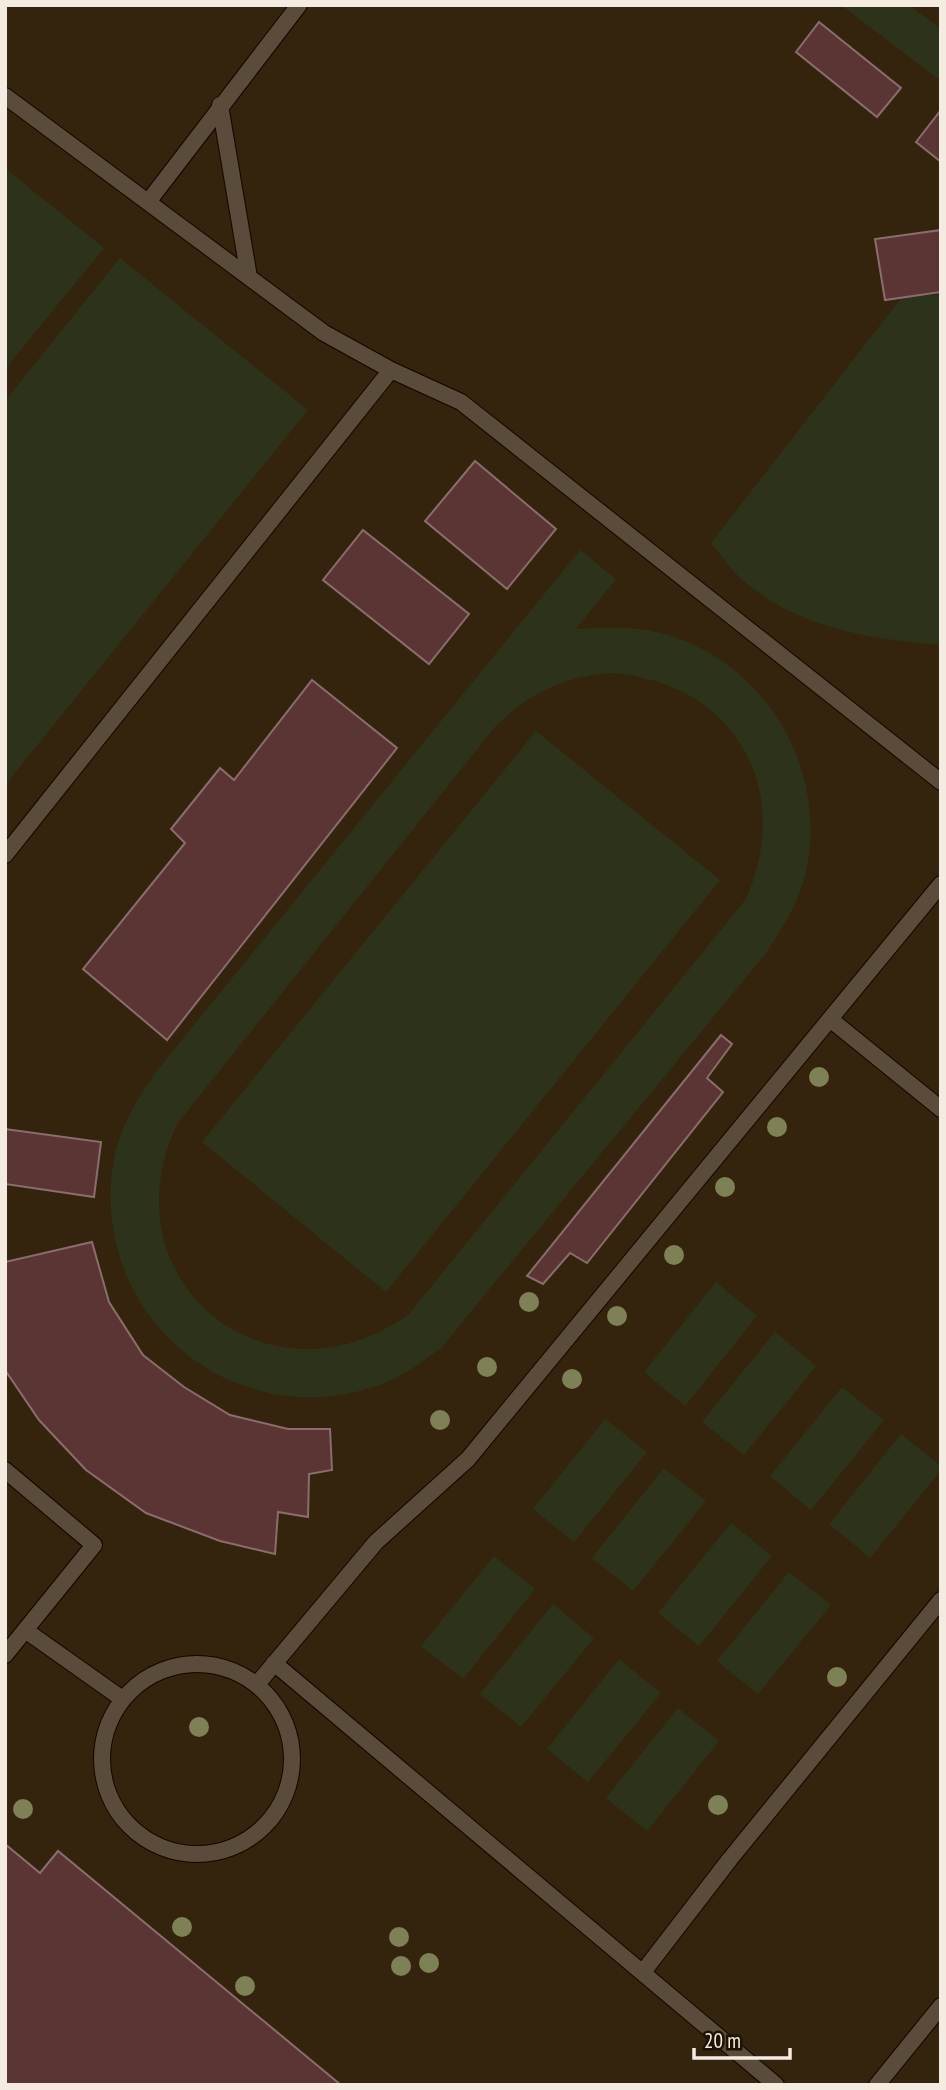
<svg xmlns="http://www.w3.org/2000/svg" width="946" height="2090" font-family="'PT Sans Narrow',sans-serif">
<rect width="100%" height="100%" fill="#281b0b"/>
<path fill="#34230d" d="M5 5H941V2085H5Z"/>
<path fill="#2d331b" fill-rule="evenodd" d="M841 5H909L941 29V81Z
M5 168 104 248 5 369Z
M120 258 308 410 5 785V401Z
M941 294V645C872 639 802 629 747 584 733 573 722 556 711 543L902 297Z
M580 550 616 579 576 629C602 628 630 626 656 632 760 656 827 762 807 867 801 899 784 926 766 953L441 1348C424 1360 407 1374 387 1382 238 1442 86 1317 114 1159 120 1127 137 1099 155 1073ZM610 673C733 681 795 787 746 899L409 1314C268 1415 104 1281 177 1124L494 728C528 694 562 677 610 673Z
M536 731 720 880 386 1292 202 1142Z
M716 1282 757 1316 685 1406 644 1372Z
M775 1332 816 1366 744 1455 702 1422Z
M842 1387 884 1420 811 1510 770 1476Z
M605 1419 647 1452 574 1542 533 1509Z
M901 1434 941 1466V1470L870 1558 829 1524Z
M664 1468 706 1501 633 1591 592 1558Z
M731 1523 772 1556 699 1646 658 1613Z
M494 1556 535 1589 463 1679 421 1646Z
M789 1572 831 1605 758 1694 717 1661Z
M553 1604 594 1638 521 1727 480 1694Z
M619 1659 661 1693 588 1782 547 1749Z
M678 1708 719 1741 647 1831 606 1798Z"/>
<path fill="#5b3534" stroke="#896e6d" stroke-width="2" d="M819 22 901 88 877 117 796 52Z
M941 110V162L916 142Z
M941 230V292L885 300 875 239Z
M475 461 556 529 507 589 425 521Z
M363 530 469 614 429 664 323 580Z
M312 680 397 748 167 1040 83 969 185 843 171 829 220 768 234 780Z
M721 1035 732 1044 707 1078 723 1092 587 1263 570 1253 543 1284 527 1276Z
M5 1129 101 1142 94 1197 5 1184Z
M92 1242 109 1302 143 1355 184 1387 230 1415 288 1429H330L332 1470 309 1474 308 1517 278 1512 275 1554 220 1541 146 1513 86 1470 39 1420 5 1370V1262Z
M5 1844 40 1873 58 1851 341 2085H5Z"/>
<g fill="none" stroke-linecap="round" stroke-linejoin="round">
<g stroke="#100600" stroke-width="18">
<path id="service" d="M5 96 324 333 391 370 5 855
M220 105 249 277
M148 202 299 5
M391 370 461 402 941 782
M830 1019 941 1109
M5 1470 94 1545 5 1655
M25 1630 121 1698
M274 1663 776 2085
M102 1759a95 95 0 1 1 190 0a95 95 0 1 1-190 0Z
M258 1683 376 1542 468 1459 941 884
M643 1972 730 1859 941 1600
M877 2085 941 2006"/>
</g>
<use href="#service" stroke="#5a4b3a" stroke-width="16"/>
</g>
<g fill="#7e8056">
<circle cx="819" cy="1077" r="10"/>
<circle cx="777" cy="1127" r="10"/>
<circle cx="725" cy="1187" r="10"/>
<circle cx="674" cy="1255" r="10"/>
<circle cx="529" cy="1302" r="10"/>
<circle cx="617" cy="1316" r="10"/>
<circle cx="487" cy="1367" r="10"/>
<circle cx="572" cy="1379" r="10"/>
<circle cx="440" cy="1420" r="10"/>
<circle cx="837" cy="1677" r="10"/>
<circle cx="199" cy="1727" r="10"/>
<circle cx="718" cy="1805" r="10"/>
<circle cx="23" cy="1809" r="10"/>
<circle cx="182" cy="1927" r="10"/>
<circle cx="399" cy="1937" r="10"/>
<circle cx="429" cy="1963" r="10"/>
<circle cx="401" cy="1966" r="10"/>
<circle cx="245" cy="1986" r="10"/>
</g>
<rect width="946" height="2090" fill="none" stroke="#f4ebe1" stroke-width="14"/>
<path d="M694 2048v10h96v-10" fill="none" stroke="#f4ebe1" stroke-width="3.5"/>
<text x="704" y="2048" font-size="21" fill="#f4ebe1" stroke="#1e1204" stroke-width="5" paint-order="stroke">20 m</text>
</svg>
